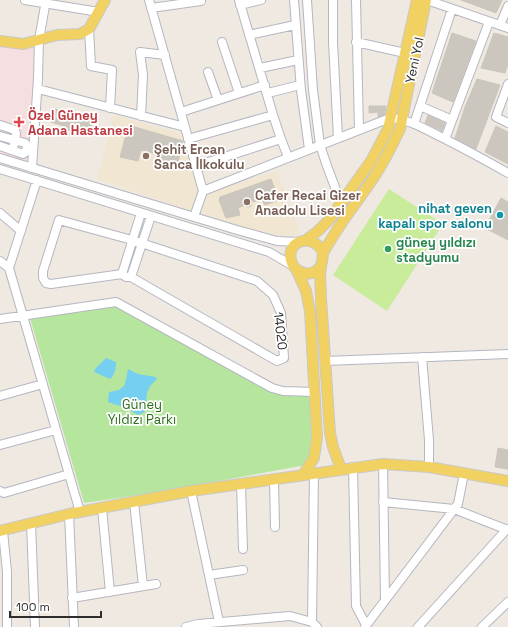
<svg xmlns="http://www.w3.org/2000/svg" width="508" height="627" font-family="'Space Grotesk',sans-serif">
<rect width="100%" height="100%" fill="#efe9e1"/>
<path fill="#f0e6d1" d="M114 115 182 134 198 190 192 211 97 179Z
M277 171 300 234 283 236 258 231 212 218 202 212 208 192Z"/>
<path fill="#f5dfe0" d="M0 43 42 48 34 165 0 153Z"/>
<path fill="#b6e59e" d="M116 302 264 387 315 392 313 453 306 465 159 492 84 503 30 318Z"/>
<path fill="#c9ec9a" d="M389 189 443 224 387 311 333 275Z"/>
<path fill="#75cff0" d="M106 358 116 362C116 368 115 375 110 379L94 372 95 369Z
M128 369 138 374 156 377 157 379 150 386 147 393 145 412 138 415 126 408 108 402 109 392C127 390 125 384 128 369Z"/>
<path fill="#cbc7bf" stroke="#cbc5ba" d="M461 0H502L496 13Z
M452 33 476 41 453 102 432 93Z
M494 33 508 37V64L505 73 481 68Z
M477 79 500 85 476 149 455 138 465 107Z
M369 106H386L385 114 378 117V112L369 113Z
M55 109 93 121 89 132 77 128 76 132 63 129 64 126 51 122Z
M428 115 445 123 442 131 425 123Z
M496 126 508 132V164L485 152Z
M128 127H135L183 141 176 170 156 165 158 154 141 150 138 161 120 157Z
M271 179 279 200 265 205 262 200 251 202V206L247 207 245 205 238 208 240 215 226 218 219 200 220 197Z
M501 198 508 202V240L485 228Z
M498 448 508 450V469L495 467Z"/>
<g fill="none" stroke-linecap="round" stroke-linejoin="round">
<g stroke="#b4b7c1" stroke-width="10">
<path id="minor" d="M25 0 99 12
M149 0 203 191 194 217
M239 0 273 115 281 139 288 157
M294 0 301 90 309 149
M307 0 313 90 320 145 327 166 341 203
M333 0V42L338 138
M356 0 359 130
M427 0 508 28
M240 5 261 0
M151 8 201 1
M500 25 508 6
M89 29 91 66 112 70 110 108
M249 35 295 25
M222 42 239 93
M356 42 405 53
M260 68 298 60
M208 72 218 100
M508 84 496 117 508 123
M38 89 185 127
M268 93 300 85
M420 106 452 120
M181 112 265 85
M141 116 143 75 140 52 165 55
M414 124 452 9
M0 125 15 130 16 134 14 145
M0 136 25 143 27 146 26 152 23 154 0 146
M188 139 273 115
M445 139 489 22
M0 158 237 230 277 241 300 242
M196 166 281 139
M32 168 38 78 39 40 46 0
M0 169 269 252 293 266
M37 180 9 268 80 512
M203 191 390 118C408 119 423 128 439 136 463 148 485 160 508 173
M0 213 21 231
M59 220 132 240 257 281 273 295 281 313 284 358 277 361 131 277H126L122 274 51 284 46 283 43 278V271Z
M0 261 9 268
M122 274 141 213
M131 277 151 216
M0 319 116 302 272 388 283 391 315 392
M422 357 429 440V467
M325 361 508 354
M0 396 43 384
M0 445 56 430
M383 464 385 600
M353 467 356 606 366 625
M274 479 275 527
M241 484 243 549
M0 491 4 493 69 474
M191 491 219 622
M134 502 143 586
M383 502 454 509 508 530
M102 508 110 592
M69 514 74 627
M31 523 35 627
M3 531 7 572V627
M209 575 243 570
M72 598 156 584
M312 622 314 473
M186 627 198 624 290 616 312 622 317 627
M365 627 458 504 464 473
M418 627 507 529
M482 627 508 602"/>
</g>
<g stroke="#c9c9c9" stroke-width="12">
<path id="major" d="M0 41 23 44 57 35 80 34 89 29 105 0
M306 240 318 231 329 220 371 161 388 129 417 0
M323 253C315 233 286 239 291 260 293 271 308 278 317 270 323 265 322 261 323 254 324 250 327 246 329 243 342 220 359 200 374 177 384 162 392 146 400 129L426 0
M321 266 320 274 321 298 330 433 333 447 341 469
M297 271 306 291 310 311 317 437 314 458 303 475
M0 531 69 514 191 491 383 464 429 467 508 481"/>
</g>
<use href="#minor" stroke="#fff" stroke-width="8"/>
<use href="#major" stroke="#f2d163" stroke-width="10"/>
</g>
<path fill="#e0444e" stroke="#fff" stroke-width="1.5" d="M17 116h4v4h4v4h-4v4h-4v-4h-4v-4h4z"/>
<g fill="#8d6e63" stroke="#fff" stroke-width="1.5">
<circle cx="146" cy="156" r="4"/>
<circle cx="247" cy="202" r="4"/>
</g>
<circle fill="#0f9aa8" stroke="#fff" stroke-width="1.5" cx="500" cy="215" r="4"/>
<circle fill="#2e9e5b" stroke="#fff" stroke-width="1.5" cx="388" cy="249" r="4"/>
<g text-anchor="middle" stroke-width="3.5" stroke-linejoin="round" paint-order="stroke">
<g font-size="13" fill="#2e2e2e" stroke="#fff">
<text transform="translate(414 60) rotate(-78)" y="5">Yeni Yol</text>
<text transform="translate(281 331) rotate(83)" y="5">14020</text>
</g>
<g font-size="13" font-weight="bold" fill="#be3a42" stroke="#fff" text-anchor="start">
<text x="28" y="120">Özel Güney<tspan x="28" dy="15">Adana Hastanesi</tspan></text>
</g>
<g font-size="13" font-weight="bold" fill="#785e54" stroke="#fff" text-anchor="start">
<text x="154" y="154">Şehit Ercan<tspan x="154" dy="15">Sanca İlkokulu</tspan></text>
<text x="255" y="200">Cafer Recai Gizer<tspan x="255" dy="15">Anadolu Lisesi</tspan></text>
</g>
<g font-size="13" font-weight="bold" fill="#0d838f" stroke="#fff" text-anchor="end">
<text x="492" y="213">nihat geven<tspan x="492" dy="15">kapalı spor salonu</tspan></text>
</g>
<g font-size="13" font-weight="bold" fill="#27864d" stroke="#fff" text-anchor="start">
<text x="396" y="247">güney yıldızı<tspan x="396" dy="15">stadyumu</tspan></text>
</g>
<g font-size="13" fill="#2c6e1b" stroke="#fff">
<text x="142" y="409">Güney<tspan x="142" dy="15">Yıldızı Parkı</tspan></text>
</g>
</g>
<path d="M10 611v6h91v-6" fill="none" stroke="#2e2e2e" stroke-width="2"/>
<text x="16" y="611" font-size="12" fill="#2e2e2e" stroke="#ffffff" stroke-width="3" paint-order="stroke">100 m</text>
</svg>
